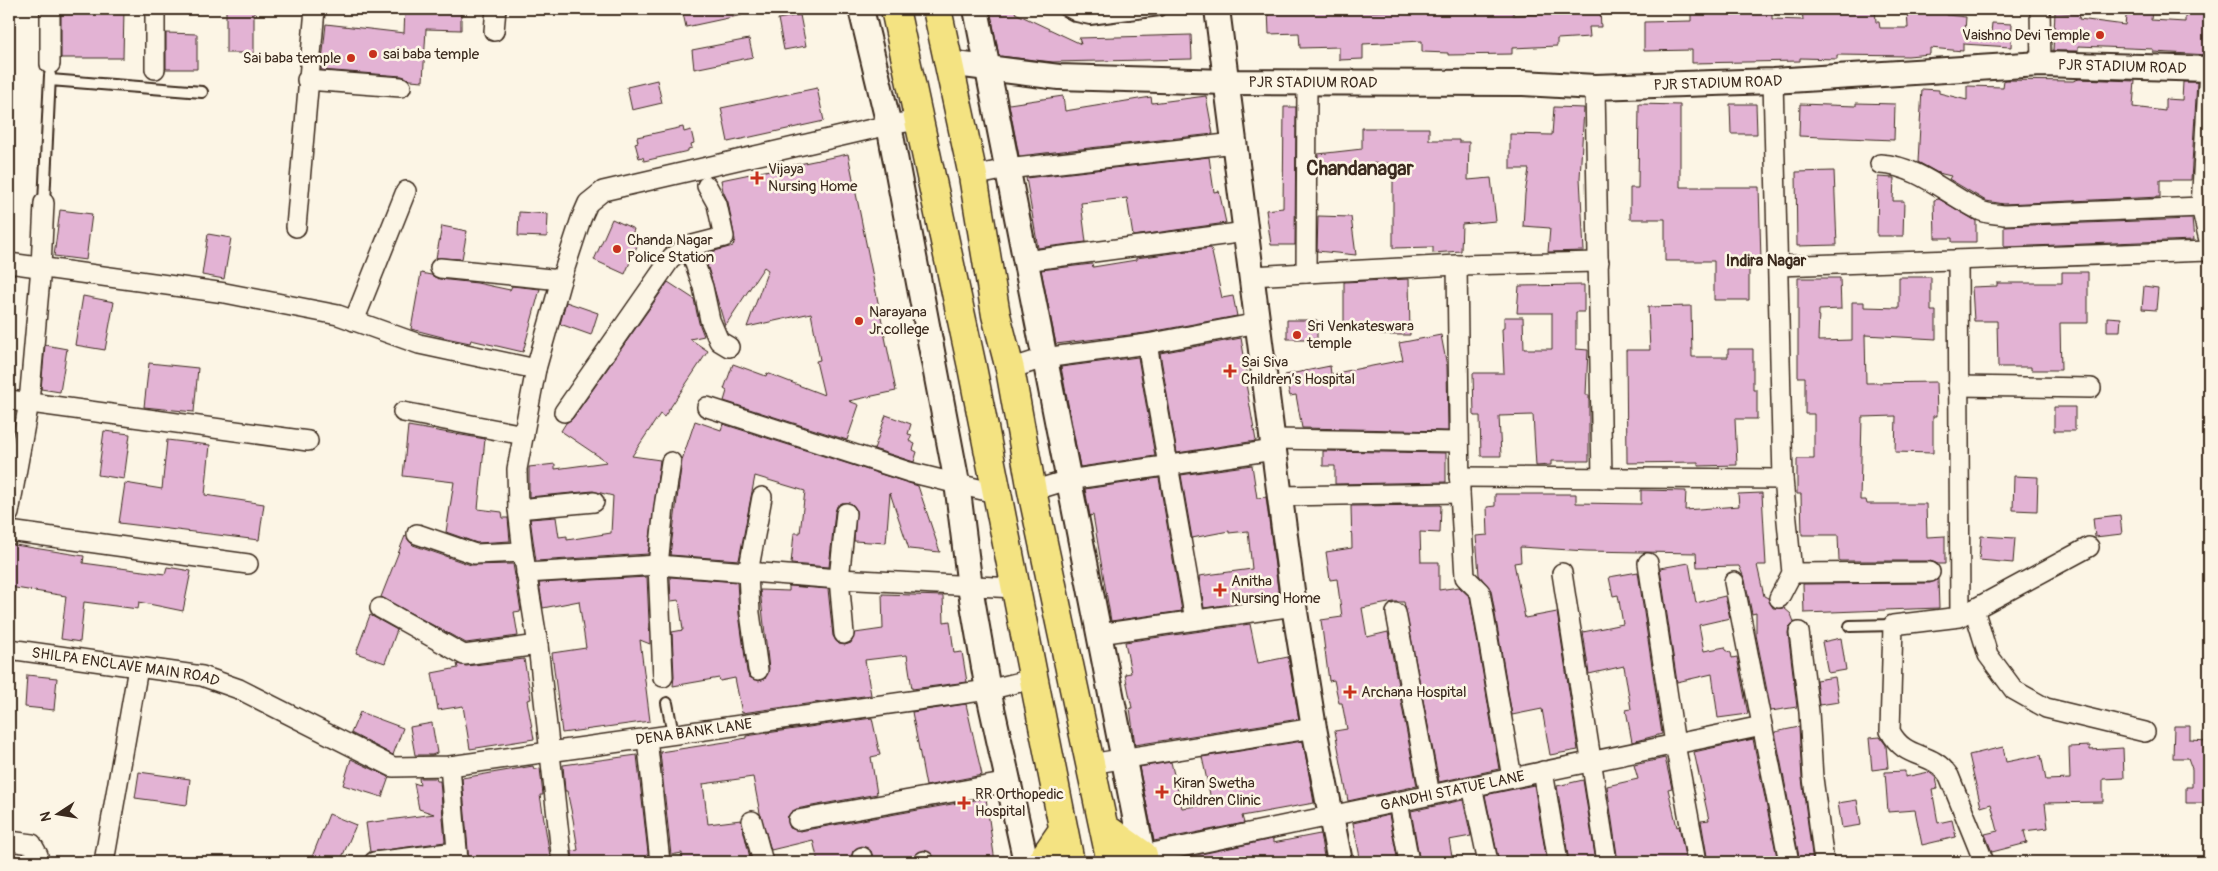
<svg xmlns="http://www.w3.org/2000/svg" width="2218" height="871" font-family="Pangolin,sans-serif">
<rect width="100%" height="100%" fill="#fcf5e5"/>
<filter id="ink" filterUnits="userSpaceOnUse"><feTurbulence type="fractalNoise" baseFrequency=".02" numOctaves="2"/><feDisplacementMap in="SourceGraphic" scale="10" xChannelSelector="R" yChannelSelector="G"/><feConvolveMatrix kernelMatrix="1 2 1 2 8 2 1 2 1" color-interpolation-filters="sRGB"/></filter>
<g filter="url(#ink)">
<path fill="#e3b3d4" stroke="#3b2a1e" d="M61 9H124L123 58H61Z
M226 9H254V53H226Z
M405 9H461V30L426 29 423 81 410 80 402 76 321 70 326 24 404 33Z
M682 9H741L742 15 686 27Z
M990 9H1017L1015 13 1081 44 1079 38 1191 35 1192 59 1053 62 999 56Z
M1268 9H1362V12L1403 11 1449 12V9H1513V15L1565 13V9H1600L1601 27H1589L1590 37 1557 39V46L1512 48V54L1448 55V53L1422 52V41L1363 44V59L1339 60V47L1300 48 1299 33 1269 34Z
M1691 9H1772V19L1803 20 1802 9H1875L1876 22H1879L1880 28H1908L1907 9H1947V15L1966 17 1965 31 1991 33 1992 23 2012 24 2011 47 1963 44V51L1930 48V54L1908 56 1837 55V59L1800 58V61L1692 63V50L1644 51V22L1691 21Z
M2127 9H2152L2151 20 2185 22V9H2209V55L2153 52V49L2078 46V51H2053L2055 12 2080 14 2079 19 2125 25Z
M800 15 806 46 784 50 778 19Z
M166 33 197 34V69H166Z
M749 39 753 57 694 69 692 50Z
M2079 79 2135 81 2133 107 2165 111V99L2182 100 2183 82H2197L2191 180H2160V197L2004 204 1986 201 1949 179 1951 176 1938 173 1918 162 1922 89 1939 90V93L1967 100V86L2003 87 2004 80 2073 81Z
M657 80 662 103 632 110 627 87Z
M817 88 824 121 728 142 721 108Z
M1063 96 1065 111 1151 97 1152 103 1206 96 1213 134 1019 156 1009 104Z
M1856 103 1895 104 1894 140 1799 136 1800 104 1856 106Z
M1639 104 1680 105V187H1759L1761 261H1749V300H1714V261H1665V219H1630V188H1638Z
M1730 104H1756L1757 134H1731Z
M1284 107H1296L1295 245H1271L1266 210 1283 208Z
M1554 107 1584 108 1580 178 1584 251 1548 252 1550 228 1523 226 1525 194 1529 169H1510V134L1552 135Z
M683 127 684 132 691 130 694 143 691 144 692 148 688 149V151L644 161 643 157 639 158 635 143 638 142 637 137Z
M1362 128H1429V140H1459V142H1469L1468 180 1491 178 1496 221 1462 224 1461 251 1433 253V247L1393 248V164L1367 163V174L1318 175V154L1362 149Z
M848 154 896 391 849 401 859 405 847 440 724 401 727 391 724 389 733 364 766 376 767 373 824 395 816 361 820 360 811 313 747 327 768 270 764 267 725 326 704 254 733 246 735 240 728 202 723 191 721 180Z
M1209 157 1214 192 1219 191 1226 223 1133 236 1127 198 1081 203 1086 242 1038 248 1026 178Z
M1834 171 1837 245 1797 246 1796 172Z
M1878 177 1894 178 1893 201H1904L1903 236H1877Z
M1939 199 1976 221V242H1952V238H1935L1934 200Z
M60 210 92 214 86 260 54 256Z
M519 212 548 214 547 237 518 236Z
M1318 216 1351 217 1356 255 1317 251Z
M612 219 634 229 632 235 640 239 625 274 594 260Z
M2192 219 2194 240 2004 247V226Z
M442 226 467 231 462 259 436 258Z
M208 234 231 238 224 279 202 275Z
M1211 248 1222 298 1233 296 1237 316 1145 333 1056 344 1041 270 1092 264 1093 267 1136 260V258Z
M2062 272H2088V323H2060L2061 370H2031V367H1998L1997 321H1974L1972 287 1997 286V283H2062Z
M421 273 431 275 439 279 477 283 510 290 512 286 540 289 523 352 471 340 470 343 446 338 411 329Z
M1899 277H1931V311H1936V339L1865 335 1866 383 1936 382 1937 416H1933V453L1895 452 1896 416 1862 417 1860 500H1866L1867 504H1926L1927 537 1945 536V564H1938L1930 561H1839L1838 535H1802L1801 494H1797V459H1814V414H1805V377H1798V278H1840L1841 309 1819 310 1818 341 1852 340V302H1864V307L1899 308Z
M1409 279 1410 335H1380L1379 328 1344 329V282Z
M668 282 694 299 699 323 704 336 690 339 708 351 664 417 660 414 632 456 660 460 648 554 536 561 530 519 556 517 559 537 567 536V540L611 533 613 496 593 491 529 497V467L555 464V469L607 462 561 431 566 423 573 418Z
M1584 285V312H1576V349L1588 350 1586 395H1589V461H1551V465L1536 466 1533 415 1499 416 1501 456H1481L1480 416H1474L1473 373H1504L1502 329 1504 328V317H1523L1524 349H1552V313H1517L1519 286Z
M2144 286 2158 288 2156 310 2142 309Z
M83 296 114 302 105 350 75 345Z
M566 302 598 313 591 335 560 324Z
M1691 306 1692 357H1728V349H1753V390H1757V419H1735L1737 465 1698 466V462L1627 463 1626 350H1650L1648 307Z
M2107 317 2121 318 2120 331H2107Z
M1287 320H1317V339H1287Z
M1441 335 1447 366 1448 431 1302 428 1296 395 1290 396 1285 375 1330 366 1331 374 1403 360 1399 343Z
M1241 338 1248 378H1245L1256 441 1177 453 1160 353Z
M45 345 67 349 60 392 41 389Z
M1138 357 1155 456 1080 467 1061 367Z
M149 363 198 368 194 412 144 407Z
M2054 407H2075V431H2054Z
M886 415 911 424 908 434 912 435 909 441 915 444 913 450 917 452 914 462 874 449Z
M695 421 721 430 723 424 918 486 940 552 909 549 890 493 886 543 854 541 856 509 852 504 842 503 837 506 835 512 829 567 791 564 794 533H800L805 491 755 476 739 560 670 555 682 460Z
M408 426 485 439 478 509 502 512 503 518H508L510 541 477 543 446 532 454 482 403 476Z
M104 431 130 434 124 479 98 475Z
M167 440 210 445 205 495 264 504 259 540 119 523 125 483 162 489Z
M1323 451 1446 453V482L1335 484V466H1323Z
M1252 465 1257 498 1266 497 1279 597 1204 608 1199 576 1252 569 1248 531 1229 533V531L1192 538 1181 475Z
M2014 476 2038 477 2037 511 2013 510Z
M1159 478 1182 611 1111 621 1093 515 1090 516 1085 489Z
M1641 490 1686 491 1685 510 1739 506 1738 494 1762 493 1766 565H1757L1764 596 1768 598 1773 608H1784L1791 614 1794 622 1789 627 1788 633 1797 707 1771 711 1756 635V613L1752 614 1745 580 1739 566 1697 567 1696 553 1587 551 1520 547 1521 562 1514 563 1525 618 1557 612 1578 750 1550 755 1542 709 1512 715 1491 590 1479 575 1476 536 1488 535 1487 507 1495 506V494H1576V503L1641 504Z
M1441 505 1440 533 1420 532 1421 562H1439V590L1459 587 1470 597 1499 769 1439 782 1404 602H1394L1362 608 1367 637 1388 632 1417 786 1348 801 1335 731 1347 729 1342 703H1339L1334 680 1329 681 1321 620 1342 617 1337 579 1330 580 1326 552 1352 548 1351 506Z
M2120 515 2122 534 2095 537 2093 518Z
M405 536 413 545 471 565 513 564 521 611 514 612 518 636 466 643 381 597Z
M1981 536 2015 538 2013 563 1979 560Z
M9 544 84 556 83 563 165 574 167 567 191 571 183 611 139 602 138 609 84 602 80 642 61 639 66 596 9 587Z
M1689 563 1696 603 1725 596 1730 618 1699 625 1704 651 1725 647 1726 650 1731 653 1732 658 1737 657 1748 714 1718 718 1712 674 1677 682 1660 568Z
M1638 572 1662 734 1632 742 1626 710 1631 709 1624 666 1589 674 1583 632 1623 624 1618 595 1613 596 1609 577Z
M647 577 650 644 640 640 650 721 562 733 552 653 586 648 579 601 543 608 539 583Z
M670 577 737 582 739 614 747 672 749 677 759 681 765 679 769 669 760 590 789 591V586L828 589 833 636 839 644 845 645 851 643 855 633 883 629 882 594 943 596 944 622 950 621 954 653 962 652 967 682 912 689 907 655 865 660 871 695 742 713 735 678 720 681 719 678 673 686 674 676 672 632 683 630 679 600 671 601Z
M1938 579 1939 608 1804 613 1803 584 1930 583Z
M370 615 397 630 385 663 356 653Z
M1250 624 1258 663 1288 657 1299 719 1135 745 1130 708H1132L1125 674 1131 673 1125 642Z
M1841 638 1846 670 1828 673 1822 642Z
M524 659 531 699 527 700 534 739 470 749 463 706 438 710 432 673 458 668 457 664 466 666Z
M27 675 57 678 54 710 25 707Z
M1835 677 1839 702 1819 705 1816 680Z
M966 704 982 775 926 786 912 712Z
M360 712 403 728 393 755 351 733Z
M872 718 880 755 871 757 877 794 796 809 787 817 790 828 800 831 986 798 995 862H935L933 855 924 850 915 855 913 862H873L871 851 862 846 853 851 851 862H818L813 840 771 850 760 813 753 777 703 784 708 824 741 820 751 862H682V853L671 855 660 752 732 741 746 738V736Z
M432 723 437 753 432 755H415L410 727Z
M2174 726H2190V740L2209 741V803H2186V787H2192V769L2188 758H2173Z
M1799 727 1802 779 1813 862H1800L1775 732Z
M1880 737 1886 745 1888 768 1872 770 1869 738Z
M1753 739 1778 862H1708L1701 821 1709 820 1694 752Z
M1303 741 1314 803 1242 816 1244 823 1154 841 1139 767 1171 762 1182 808 1212 804 1202 757Z
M2090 746V750L2123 748 2124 778 2103 779V802L2045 803 2048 828 2024 831 2027 843 1992 852 1985 834 1998 831 1991 804 1981 807 1969 755 2003 747 2006 762 2041 755 2046 780 2070 779 2069 747Z
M637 755 649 862H573L572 851 578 850 573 819 567 791H565L563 765Z
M1665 758 1672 788 1668 789 1677 827 1679 826 1686 862H1618L1607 786 1638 779 1634 765Z
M351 759 389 777 382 797 343 785Z
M533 766 534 770 540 768 543 795H540L551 862H469L462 778Z
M1905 771V777L1929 772 1936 778 1938 788 1932 789 1938 823 1952 820 1956 837 1922 845 1915 810 1888 812 1885 772Z
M139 772 190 779 187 805 135 798Z
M419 778H436L437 781H440L445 842 370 852 366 823 434 814 419 809 414 783 420 785Z
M1583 780 1596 862H1569L1557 786Z
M1534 785 1547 862H1499L1485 795Z
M1463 800 1471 836 1449 840 1453 862H1420L1411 811Z
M1857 800 1861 825 1842 828 1838 803Z
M329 814 356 825 340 862H310Z
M1389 815 1398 862H1361L1353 823Z
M1320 834 1325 862H1163L1273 839V843Z"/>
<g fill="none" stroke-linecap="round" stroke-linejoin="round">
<g stroke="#3b2a1e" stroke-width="14">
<path id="service" d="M1063 9 1076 16 1090 19 1160 10
M50 80 202 92
M44 203 50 75
M1850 626 1893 625
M667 703 673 734"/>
</g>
<g stroke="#3b2a1e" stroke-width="22">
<g id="minor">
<path d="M50 9V64"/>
<path d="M155 9V69"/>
<path d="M2040 9 2041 64"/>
<path d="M494 31 496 9"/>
<path d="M2209 69 2201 207 2209 240"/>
<path d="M307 80 401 87"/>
<path d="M1773 81 1783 479 1792 573 1779 598"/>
<path d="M1595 87 1602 478"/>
<path d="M1880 164C1919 166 1947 195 1981 211 1988 214 1997 214 2004 215L2201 207"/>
<path d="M973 176 1007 169 1235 143"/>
<path d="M296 227 315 9"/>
<path d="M689 246 703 287 710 320 719 341 729 347"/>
<path d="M1025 261 1246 232"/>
<path d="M1958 261 1960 617 1893 625 1890 731C1906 762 1931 749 1949 776L1984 862"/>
<path d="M9 263 225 293 338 315 419 344 536 369"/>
<path d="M1457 265 1460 493 1465 577 1480 592 1512 778"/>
<path d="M1778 266 2209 251"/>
<path d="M440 268 561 280"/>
<path d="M1306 273 1307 82"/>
<path d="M1252 276 1457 265 1599 262"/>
<path d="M354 321 406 191"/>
<path d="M1147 344 1195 620"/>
<path d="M1010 369 1044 358 1147 344 1258 323"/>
<path d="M1958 386 2091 388"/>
<path d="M9 400 308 441"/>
<path d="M707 407 909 472 995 493"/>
<path d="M403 412 524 435"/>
<path d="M564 412 672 257 689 246 724 237 717 204 707 186"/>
<path d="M1273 439 1458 442"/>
<path d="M1459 477 1783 479"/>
<path d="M1032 491 1068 480 1274 450"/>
<path d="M1280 496 1460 493"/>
<path d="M518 509 594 502"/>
<path d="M9 513 29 402 41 267 44 203"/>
<path d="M9 531 248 564"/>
<path d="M417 534 475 554 523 552"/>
<path d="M1648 563 1675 744 1697 862"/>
<path d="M526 573 658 565 839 579 1015 588"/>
<path d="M1562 573 1607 862"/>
<path d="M1792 573 1930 572"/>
<path d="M1734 582 1789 862"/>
<path d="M380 608 464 655 538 645"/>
<path d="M1974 609 1988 655 2014 690 2046 708 2145 732"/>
<path d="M1396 613 1430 795"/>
<path d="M1965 614 2089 547"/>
<path d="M1799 632 1809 712 1813 778 1824 862"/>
<path d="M844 634 839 579 846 513"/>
<path d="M1099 634 1294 606"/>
<path id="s1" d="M9 649 202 676 239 689 393 767 450 766 988 690 1032 679"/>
<path d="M758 670 750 613 748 573 762 497"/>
<path d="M663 677 658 565 664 507 671 462"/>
<path d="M647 738 660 862"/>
<path d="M1090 764 1314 728"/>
<path d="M450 766 458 862"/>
<path d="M1543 771 1558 862"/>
<path d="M1472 786 1488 862"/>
<path d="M1398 802 1409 862"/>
<path d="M798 820 1009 782"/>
<path d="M752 821 763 862"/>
<path d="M9 841 32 844 38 855V862"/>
<path id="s2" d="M1143 855 1762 726"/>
<path d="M862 857V862"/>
<path d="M924 861V862"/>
<path d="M104 862 138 668"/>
<path d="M374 862 457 852"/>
<path d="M562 862 538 645 523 552 518 509 517 469 536 369 561 280 581 219 588 203 603 191 889 125 919 120"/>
</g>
</g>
<g stroke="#3b2a1e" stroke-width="28">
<g id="tertiary">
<path d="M861 9 889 125 957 483 970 587 988 690 1026 862"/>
<path d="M976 9 1144 862"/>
<path d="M1217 9 1294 606 1314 728 1340 862"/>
<path id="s3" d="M948 63 1059 77 1226 82 1523 83 1595 87 1773 81 2041 64 2209 69"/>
</g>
</g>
<g stroke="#3b2a1e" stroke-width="31">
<path id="trunk" d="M895 9 972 367 1070 862
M937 9 973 176 996 315 1010 369 1032 491 1111 862
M1104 827 1143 855
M1041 862 1063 830"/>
</g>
<use href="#service" stroke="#fcf5e5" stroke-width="10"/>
<use href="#minor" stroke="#fcf5e5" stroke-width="19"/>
<use href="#tertiary" stroke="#fcf5e5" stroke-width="24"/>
<use href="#trunk" stroke="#f4e382" stroke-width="28"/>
</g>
</g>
<g fill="#c8321e" stroke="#fcf5e5" stroke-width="2">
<circle cx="2100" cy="35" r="5"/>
<circle cx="373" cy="54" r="5"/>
<circle cx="351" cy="58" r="5"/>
<path d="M754.5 170.5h5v5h5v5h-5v5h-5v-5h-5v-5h5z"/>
<circle cx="617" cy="249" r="5"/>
<circle cx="859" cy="321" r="5"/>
<circle cx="1297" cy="335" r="5"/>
<path d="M1227.5 363.5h5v5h5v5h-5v5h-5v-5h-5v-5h5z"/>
<path d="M1217.5 582.5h5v5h5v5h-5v5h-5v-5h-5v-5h5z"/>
<path d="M1347.5 684.5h5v5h5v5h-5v5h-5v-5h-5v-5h5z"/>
<path d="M1159.5 784.5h5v5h5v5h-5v5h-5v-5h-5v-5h5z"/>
<path d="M961.5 795.5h5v5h5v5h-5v5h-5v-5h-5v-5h5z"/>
</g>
<g text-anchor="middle" stroke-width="5" stroke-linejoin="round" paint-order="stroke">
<g font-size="15" fill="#3b2a1e" stroke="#fcf5e5" text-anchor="start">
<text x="2090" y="40" text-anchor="end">Vaishno Devi Temple</text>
<text x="383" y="59">sai baba temple</text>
<text x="341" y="63" text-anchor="end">Sai baba temple</text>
<text x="768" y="174">Vijaya<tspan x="768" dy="17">Nursing Home</tspan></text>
<text x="627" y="245">Chanda Nagar<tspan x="627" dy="17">Police Station</tspan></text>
<text x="869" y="317">Narayana<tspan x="869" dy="17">Jr.college</tspan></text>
<text x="1307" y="331">Sri Venkateswara<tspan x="1307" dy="17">temple</tspan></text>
<text x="1241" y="367">Sai Siva<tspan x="1241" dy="17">Children’s Hospital</tspan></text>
<text x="1231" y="586">Anitha<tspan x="1231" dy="17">Nursing Home</tspan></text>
<text x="1361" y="697">Archana Hospital</text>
<text x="1173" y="788">Kiran Swetha<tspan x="1173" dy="17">Children Clinic</tspan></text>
<text x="975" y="799">RR Orthopedic<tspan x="975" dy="17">Hospital</tspan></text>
</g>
<g font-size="15" fill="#3b2a1e" stroke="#fcf5e5">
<text dy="5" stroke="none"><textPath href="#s3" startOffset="1176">PJR STADIUM ROAD</textPath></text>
<text dy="5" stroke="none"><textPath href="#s3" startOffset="366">PJR STADIUM ROAD</textPath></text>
<text dy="5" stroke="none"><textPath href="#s3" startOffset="771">PJR STADIUM ROAD</textPath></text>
<text dy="5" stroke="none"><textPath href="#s1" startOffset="118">SHILPA ENCLAVE MAIN ROAD</textPath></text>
<text dy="5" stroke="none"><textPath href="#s1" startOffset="710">DENA BANK LANE</textPath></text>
<text dy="5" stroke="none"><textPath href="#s2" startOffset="316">GANDHI STATUE LANE</textPath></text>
</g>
<g font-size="16" font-weight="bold" fill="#3b2a1e" stroke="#fcf5e5">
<text x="1766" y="266">Indira Nagar</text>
</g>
<g font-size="20" font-weight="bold" fill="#3b2a1e" stroke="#fcf5e5">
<text x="1360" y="175">Chandanagar</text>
</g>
</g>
<rect width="2218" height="871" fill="none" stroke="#fcf5e5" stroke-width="30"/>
<rect x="15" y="15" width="2188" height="841" fill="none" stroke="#3b2a1e" stroke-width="2" filter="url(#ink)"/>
<g transform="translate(58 814) rotate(258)" stroke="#fcf5e5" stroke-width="4" paint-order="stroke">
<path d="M0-4L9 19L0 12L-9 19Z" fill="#3b2a1e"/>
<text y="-8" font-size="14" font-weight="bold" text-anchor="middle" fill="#3b2a1e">N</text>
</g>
</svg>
